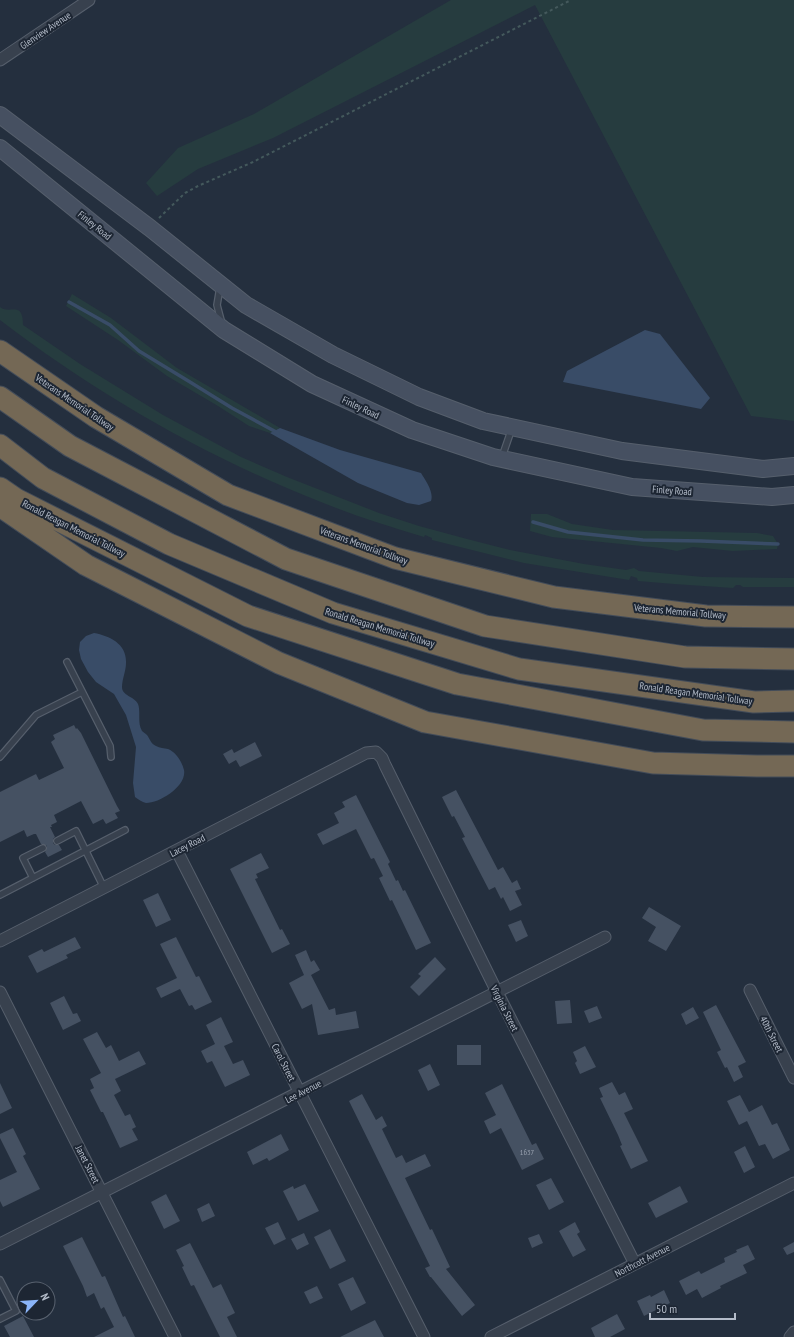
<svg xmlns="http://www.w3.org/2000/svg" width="794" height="1337" font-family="'PT Sans Narrow',sans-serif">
<rect width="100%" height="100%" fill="#242f3e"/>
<path fill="#263c3f" d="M451 0H794V421L751 416 535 5 273 138 198 169 157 196 146 183 178 148 254 114Z
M72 294 111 318 177 368 280 428 270 433 249 426 218 406 167 376 118 340 66 306Z
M0 307C10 315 23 300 23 325L80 364 163 415 241 457 287 477 379 513 419 526 467 539 510 550 584 564 626 570 634 568 639 571 703 577 794 578V587H743L740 585H736L733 588 674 584 638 581 637 578 631 576 629 580 524 563 432 540V538L425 535 424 537C391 527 358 517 326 504 210 459 99 396 0 320Z
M531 514H547L572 524 613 530 757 533 773 536 778 544 777 549 733 551 693 547 677 551 661 548 552 537 530 531Z"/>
<path fill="#394c67" d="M645 330 660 334 710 398 701 409 563 382 567 371Z
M280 428 340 450 421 473C426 481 434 492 431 501L419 505 407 503 358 483 270 433Z
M94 633C110 636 127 644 126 663 126 671 122 679 122 687 122 696 134 696 138 704 141 712 137 723 142 731 143 732 145 733 147 735 150 739 151 744 156 746 160 748 164 748 168 749 176 752 182 762 184 770 187 786 160 803 146 803 142 802 138 799 135 797L133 783 136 747 126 715 114 694 96 682 88 672 81 659 79 650 80 642 86 636Z"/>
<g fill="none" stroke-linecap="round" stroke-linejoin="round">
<path stroke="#394c67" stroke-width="3.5" d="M69 302 110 325 139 351 190 382 232 408 278 433
M533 522 568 532 643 540 701 541 778 544"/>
</g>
<path fill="#455162" d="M74 725 76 729 77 728 81 733 117 806 120 811 115 813 118 818 106 824 103 819 93 824 81 801 54 815 57 822 51 825 52 827H50L55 837 53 839V843L55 845H59L62 850 48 857 45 852 47 849V846L44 844H41L36 834H34L27 837 24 830 0 842V792L36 774 39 780 64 768 51 742 55 739 53 735Z
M255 742 262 756 240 767 236 760 229 764 223 754 232 749 234 753Z
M456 790 498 870 503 867 512 883 517 880 521 889 515 891 522 905 510 911 503 897 501 899 495 887 489 890 462 838 465 837 454 816 452 817 442 797Z
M356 795 390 862 388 864 396 881 398 880 403 891 405 890 431 943 416 950 392 900 390 901 379 878 383 876 374 858 371 859 356 829 323 845 317 834 339 823 334 813 345 807 342 802Z
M261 853 269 868 256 874 258 878 255 879 280 930 282 929 290 944 272 953 230 869Z
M158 893 171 920 156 927 143 900Z
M649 907 681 926 666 951 648 941 656 927 642 918Z
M521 920 528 936 516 942 508 925Z
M75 937 81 948 66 955 68 958 37 973 28 956 42 949 44 952Z
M176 937 196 977 199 976 212 1002 195 1010 192 1005 189 1006 180 989 161 998 156 988 177 978 160 944Z
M306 950 311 962 314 960 320 970 311 975 329 1010 335 1008 336 1015 356 1011 359 1028 318 1035 312 1004 302 1009 289 983 304 975 295 955Z
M435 957 446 969 419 996 410 987 421 976 418 974Z
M64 996 73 1014 77 1013 81 1021 63 1030 50 1003Z
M570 1000 572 1023 557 1024 555 1001Z
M716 1005 746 1062 738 1066 743 1077 734 1082 727 1067 725 1068 717 1052 721 1050 703 1012Z
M597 1006 602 1018 589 1023 584 1011Z
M693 1007 699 1018 686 1025 681 1014Z
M221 1017 233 1042 224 1046 233 1064 243 1060 250 1075 225 1087 212 1061 207 1063 201 1051 215 1044 206 1025Z
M97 1032 106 1048 111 1045 119 1061 139 1051 146 1064 115 1079 121 1091 114 1095 125 1116 130 1114 136 1127 132 1129 138 1140 120 1148 103 1112H101L90 1090 94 1088 90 1079 101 1073 83 1039Z
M457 1045H481V1065H457Z
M585 1046 596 1067 580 1074 575 1063 577 1061 573 1052Z
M430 1064 440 1085 428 1091 418 1070Z
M612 1082 619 1095 625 1092 633 1109 624 1113 648 1161 631 1169 620 1146 622 1145 618 1135 600 1098 603 1097 599 1088Z
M0 1083 12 1108 0 1114Z
M502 1084 532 1145 536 1143 544 1159 522 1170 501 1128 490 1134 484 1121 496 1115 485 1093Z
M362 1094 376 1120 382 1116 387 1126 382 1129 396 1158 402 1155 406 1163 425 1154 431 1166 405 1178 430 1230 432 1229 450 1267 446 1269 475 1305 462 1316 431 1277H430L425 1268 430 1266 349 1101Z
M740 1095 749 1112 762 1105 772 1125 777 1123 790 1150 773 1159 765 1144 759 1146 747 1121 739 1125 727 1101Z
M13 1128 26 1154 23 1156 40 1189 3 1207 0 1201V1180L17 1172 0 1138V1134Z
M281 1134 289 1150 269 1161 267 1158 253 1165 247 1152Z
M745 1146 755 1167 744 1173 734 1152Z
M551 1178 564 1202 549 1210 536 1185Z
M305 1184 319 1211 298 1221 283 1191 293 1186 294 1189Z
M680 1186 688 1202 656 1218 648 1203Z
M166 1194 180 1221 164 1229 151 1202Z
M209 1203 215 1216 202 1222 197 1209Z
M278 1222 286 1239 274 1245 265 1228Z
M575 1222 580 1232 577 1234 586 1250 573 1257 559 1231Z
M330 1229 346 1261 330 1269 314 1237Z
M304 1233 309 1244 297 1250 291 1239Z
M539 1234 543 1243 532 1248 528 1238Z
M82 1237 102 1277 105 1276 123 1317 125 1316 135 1337H94L114 1327 104 1307 101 1309 94 1293 87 1297 83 1286 63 1246Z
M794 1242V1252L787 1255 783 1248Z
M190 1243 213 1288 221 1284 235 1313 227 1317 237 1337H220L194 1285 191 1286 182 1267 184 1266 176 1250Z
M748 1245 755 1259 743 1265 747 1273 720 1286 721 1288 702 1298 697 1289 686 1295 679 1281 699 1271 701 1274 725 1262 724 1258 737 1252 736 1250Z
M353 1277 366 1303 351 1311 338 1284Z
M317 1286 323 1298 310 1304 304 1292Z
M664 1290 670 1303 644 1316 637 1301 650 1295 651 1297Z
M617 1314 625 1329 610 1337H595L591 1328Z
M23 1316 34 1337H10L4 1326Z
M375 1320 384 1337H340Z"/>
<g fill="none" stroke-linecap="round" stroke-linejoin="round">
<g stroke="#565f6c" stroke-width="8">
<path id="lane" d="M220 287 217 305 222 324
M502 457 512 428
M67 662 110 746 111 757
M0 757 36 715 82 692
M57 841 76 831 104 888
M33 878 23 858 43 848
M0 895 125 830
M0 1280 16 1311 0 1319"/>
</g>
<g stroke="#565f6c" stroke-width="13">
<path id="street" d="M0 60 89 0
M177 851 424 1337
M0 941 366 753 376 752 382 758 385 765 497 992 635 1264
M750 990 794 1078
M0 992 175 1337
M0 1244 605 937
M491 1337 794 1183
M790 1337 794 1332"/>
</g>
<g stroke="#565f6c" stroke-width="18">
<path id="secondary" d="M0 115 150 228 246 305 333 355 419 397 483 421 622 451 763 469 794 466
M0 148 224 330 312 384 412 430 493 457 632 487 772 497 794 495"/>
</g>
<g stroke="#434c59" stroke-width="23">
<path id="highway" d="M0 351 96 417 228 495 395 558 554 597 706 616 794 617
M0 397 70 446 286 559 485 626 685 657 794 659
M0 445 43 478 169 544 333 613 519 669 754 702 794 701
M0 488 16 499 248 616 457 684 703 730 794 732
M0 506 86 565 279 663 425 722 653 763 757 766H794"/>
</g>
<path stroke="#44595c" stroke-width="2" stroke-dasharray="3 3" stroke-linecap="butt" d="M159 218 185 193 198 186 253 162 571 0"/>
<use href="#lane" stroke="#38414e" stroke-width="5.5"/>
<use href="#street" stroke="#38414e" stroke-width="11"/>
<use href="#secondary" stroke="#465061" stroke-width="16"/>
<use href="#highway" stroke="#746855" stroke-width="21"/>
</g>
<g text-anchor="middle" stroke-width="4" stroke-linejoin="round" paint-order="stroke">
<g font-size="8" fill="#98a1af">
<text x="527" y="1155">1637</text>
</g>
<g font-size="10" fill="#b4bcc9" stroke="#1d2633">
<text transform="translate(45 30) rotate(-34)" y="4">Glenview Avenue</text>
<text transform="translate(95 225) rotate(39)" y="4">Finley Road</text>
<text transform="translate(75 402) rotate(34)" y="4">Veterans Memorial Tollway</text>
<text transform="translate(361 407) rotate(25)" y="4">Finley Road</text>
<text transform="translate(672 490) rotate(4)" y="4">Finley Road</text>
<text transform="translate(74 528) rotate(27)" y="4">Ronald Reagan Memorial Tollway</text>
<text transform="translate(364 545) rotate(20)" y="4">Veterans Memorial Tollway</text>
<text transform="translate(680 611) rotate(5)" y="4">Veterans Memorial Tollway</text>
<text transform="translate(380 627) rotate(17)" y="4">Ronald Reagan Memorial Tollway</text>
<text transform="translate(696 693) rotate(8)" y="4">Ronald Reagan Memorial Tollway</text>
<text transform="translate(187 845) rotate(-27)" y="4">Lacey Road</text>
<text transform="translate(505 1008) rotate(63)" y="4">Virginia Street</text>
<text transform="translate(772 1034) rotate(63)" y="4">40th Street</text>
<text transform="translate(284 1062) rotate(63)" y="4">Carol Street</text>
<text transform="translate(303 1091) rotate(-27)" y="4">Lee Avenue</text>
<text transform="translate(88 1164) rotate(63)" y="4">Janet Street</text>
<text transform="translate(642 1260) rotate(-27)" y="4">Northcott Avenue</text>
</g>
</g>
<g transform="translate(36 1301) rotate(65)"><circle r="19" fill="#1d2633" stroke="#59626f"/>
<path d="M0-3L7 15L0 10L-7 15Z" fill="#8ab4f8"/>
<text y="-6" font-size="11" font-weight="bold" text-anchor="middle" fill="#b4bcc9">N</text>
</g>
<path d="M650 1313v6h85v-6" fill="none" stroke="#b4bcc9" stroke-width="2"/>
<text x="656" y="1313" font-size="12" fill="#b4bcc9" stroke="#1d2633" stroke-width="3" paint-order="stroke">50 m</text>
</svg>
